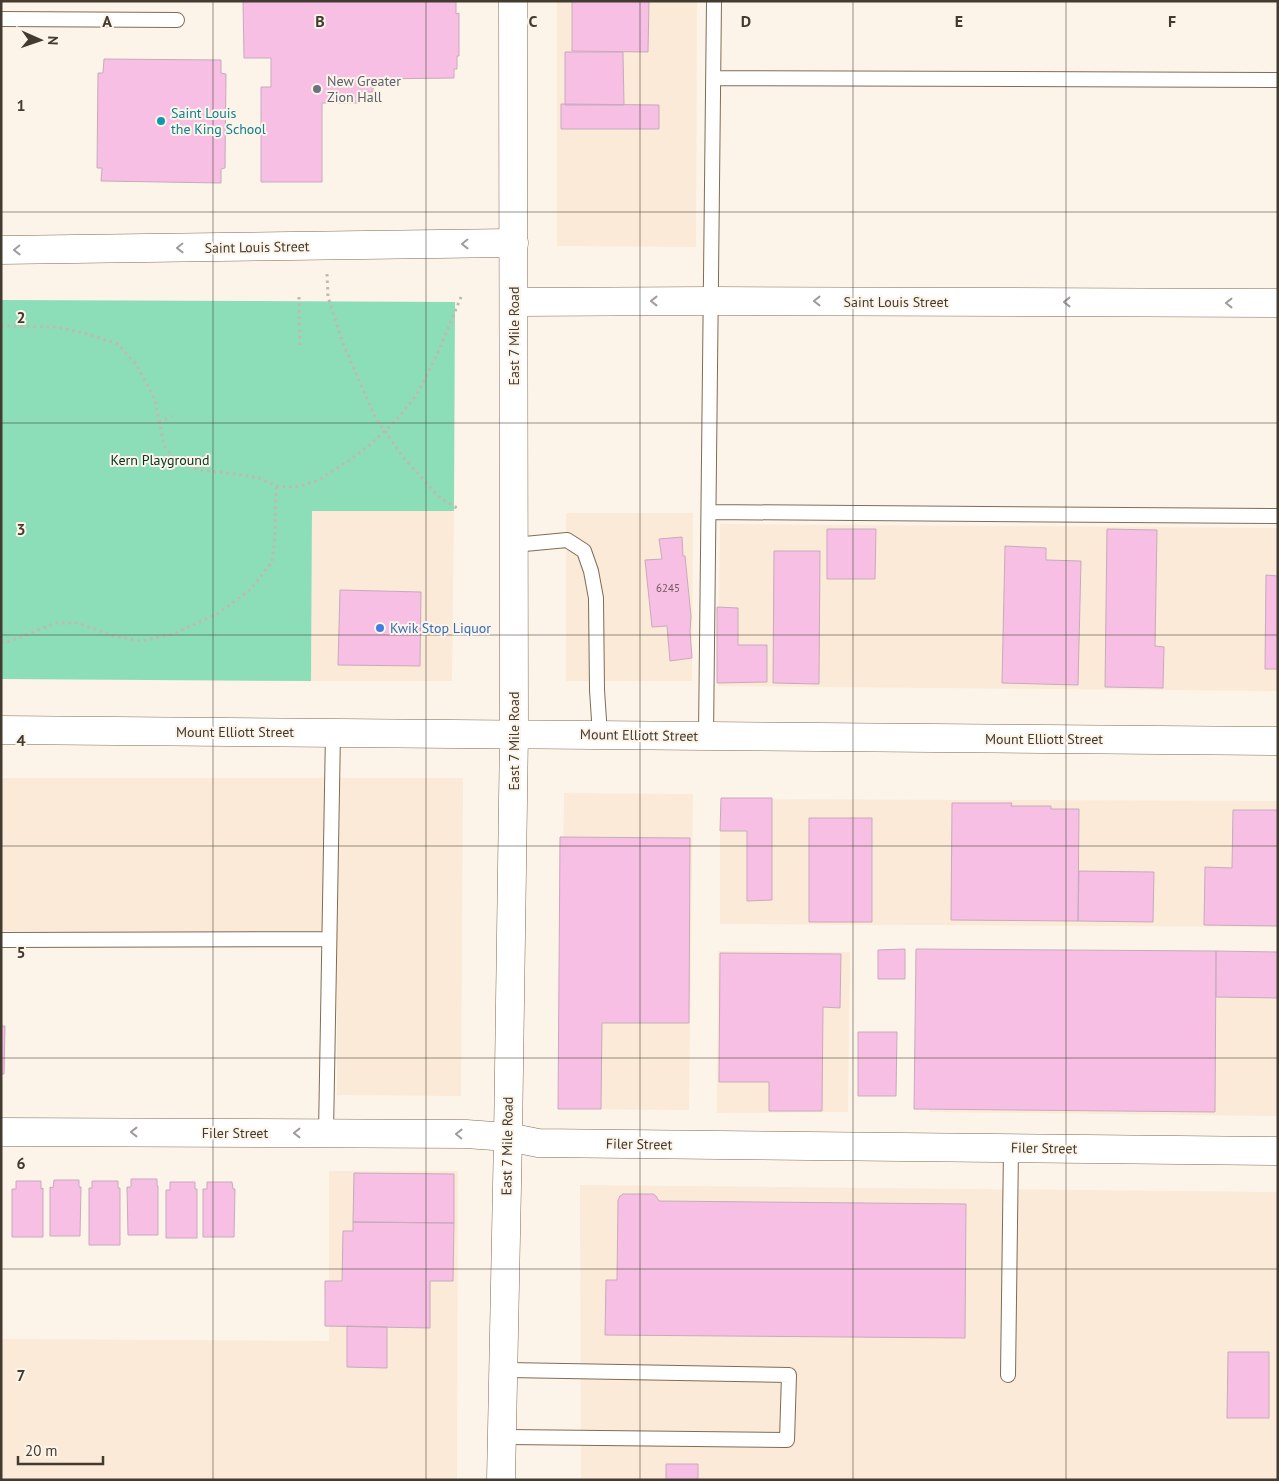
<svg xmlns="http://www.w3.org/2000/svg" width="1279" height="1481" font-family="'PT Sans',sans-serif">
<rect width="100%" height="100%" fill="#fdf4e9"/>
<path fill="#fbead7" d="M557 1H697L696 247 557 246Z
M312 510 454 511 452 681H311Z
M566 513H693L692 681H566Z
M720 524 1278 528V691L718 686Z
M1 778H463L461 1096 337 1095V935L1 931Z
M564 793 693 794 689 1110 560 1109Z
M720 799 1278 801V927L720 924Z
M718 951 850 952 848 1112 717 1113Z
M932 954 1278 957V1116L930 1112Z
M329 1171H458L457 1480H1V1339L329 1341Z
M580 1185 1278 1192V1480H581Z"/>
<path fill="#8cdeb9" d="M1 300 455 302 454 511H312L311 681 1 679Z"/>
<path fill="#f6bfe3" stroke="#c8aabd" d="M243 1H454L456 2V14L459 13V56H457V69H454V78L373 79V92H360V103H322V182H261V87H271V58H244Z
M572 1H649L648 52 572 51Z
M565 52H623L624 105H565Z
M104 59 221 60V73L226 74 225 168 221 169V183L101 181 102 168H97L98 73H103Z
M561 104 659 105V129H561Z
M827 529H876L875 579H827Z
M1107 529 1157 530 1155 646 1164 647 1163 688 1105 687Z
M682 537 683 556H685L691 616 690 631 692 658 670 661 667 626 652 627 645 560 662 559 659 539Z
M1005 546 1046 548V560L1081 561 1078 685 1002 683Z
M774 551H820L819 684 773 683Z
M1266 575 1278 576V669H1265Z
M340 590 421 592 420 666 338 665Z
M717 607 738 608V645H767V682L717 683Z
M721 798H772V900L747 901V831H720Z
M952 803H1012L1011 806H1051V809H1079L1078 921 951 920Z
M1233 810H1278V926L1204 925 1205 867 1232 868Z
M809 818H872V922H809Z
M560 837 690 838 689 1023H602L601 1109H558Z
M1079 871 1154 872 1153 922 1078 921Z
M905 949V979H878V950Z
M916 949 1216 951 1215 1112 914 1109Z
M1216 951 1278 952V998L1216 997Z
M720 953 841 954 840 1008 823 1007 822 1111H769V1082H719Z
M1 1026H5L4 1074H1Z
M858 1032H897L896 1096H858Z
M354 1173 454 1174V1223L353 1222Z
M131 1179H157V1186H158V1235H128L127 1187H131Z
M54 1180H79V1187H81L80 1236H50V1187L53 1188Z
M16 1181H41V1189L43 1188V1237H12V1189H16Z
M92 1181H118V1188H120V1245H89V1188H92Z
M170 1182H195V1189H197V1238H166V1190H170Z
M207 1182H232L233 1189H235L234 1237H203V1189H207Z
M623 1194H653L656 1196 659 1201 966 1204 965 1338 605 1335 606 1280H617L618 1200 620 1196Z
M353 1222 454 1223 453 1281H430V1328L325 1326V1281H342L343 1231H353Z
M347 1326 387 1327V1368L347 1367Z
M1228 1352H1269V1418H1227Z
M666 1464H698V1480H666Z"/>
<g fill="none" stroke-linecap="round" stroke-linejoin="round">
<g stroke="#806c55" stroke-width="16">
<path id="service" d="M1 19 177 20
M714 78 1278 80
M709 512 1278 516
M514 545 567 540 584 551 591 571 596 598 597 690 600 735
M706 736 714 1
M1 940 329 939
M326 1133 333 732
M1008 1375 1011 1148
M501 1437 787 1440 789 1375 502 1370"/>
</g>
<g stroke="#806c55" stroke-width="29">
<path id="minor" d="M1 250 514 243
M514 302 712 301 1278 303
M1 1132 466 1134 508 1137 538 1143 1278 1151"/>
</g>
<g stroke="#806c55" stroke-width="29">
<path id="tertiary" d="M1 730 1278 741
M501 1480 508 1137 514 734 513 1"/>
</g>
<path stroke="#c2b9ae" stroke-width="3" stroke-dasharray="2.5 4" stroke-linecap="butt" d="M327 274 328 297 344 346 375 417 403 457 439 497 460 510
M299 297 300 349
M1 326 55 327 84 333 118 344 136 364 155 400 164 446 178 463 200 470 235 474 259 478 276 486 296 487 319 480 351 459 372 443 398 418 416 396 437 355 461 297
M159 422 172 416
M1 642 5 643 56 623H78L113 636 141 641 173 634 219 613 251 589 272 562 275 536 276 486"/>
<use href="#service" stroke="#fff" stroke-width="14"/>
<use href="#minor" stroke="#fff" stroke-width="28"/>
<use href="#tertiary" stroke="#fff" stroke-width="28"/>
</g>
<defs><path id="oneway-chevron" d="M-2-3.5L2.5 0L-2 3.5" fill="none" stroke-width="1.6" stroke-linecap="round" stroke-linejoin="round" transform="scale(1.25)"/></defs>
<g stroke="#a19c98">
<use href="#oneway-chevron" transform="translate(465 244) rotate(179)"/>
<use href="#oneway-chevron" transform="translate(180 248) rotate(179)"/>
<use href="#oneway-chevron" transform="translate(17 250) rotate(179)"/>
<use href="#oneway-chevron" transform="translate(654 301) rotate(180)"/>
<use href="#oneway-chevron" transform="translate(817 301) rotate(-180)"/>
<use href="#oneway-chevron" transform="translate(1067 302) rotate(-180)"/>
<use href="#oneway-chevron" transform="translate(1229 303) rotate(-180)"/>
<use href="#oneway-chevron" transform="translate(134 1132) rotate(-180)"/>
<use href="#oneway-chevron" transform="translate(297 1133) rotate(-180)"/>
<use href="#oneway-chevron" transform="translate(459 1134) rotate(-179)"/>
</g>
<path fill="none" stroke="#433a30" stroke-width="1" stroke-opacity="0.55" d="M213 1V1480M426 1V1480M640 1V1480M853 1V1480M1066 1V1480M1 212H1278M1 423H1278M1 635H1278M1 846H1278M1 1058H1278M1 1269H1278"/>
<circle fill="#6b7280" stroke="#fdf4e9" stroke-width="2" cx="317" cy="89" r="5"/>
<circle fill="#0f9aa8" stroke="#fdf4e9" stroke-width="2" cx="161" cy="121" r="5"/>
<circle fill="#3f7fe0" stroke="#fdf4e9" stroke-width="2" cx="380" cy="628" r="5"/>
<g text-anchor="middle" stroke-width="4" stroke-linejoin="round" paint-order="stroke">
<g font-size="11" fill="#705b5d">
<text x="668" y="592">6245</text>
</g>
<g font-size="14" fill="#5b616d" stroke="#fdf4e9" text-anchor="start">
<text x="327" y="86">New Greater<tspan x="327" dy="16">Zion Hall</tspan></text>
</g>
<g font-size="14" fill="#0d838f" stroke="#fdf4e9" text-anchor="start">
<text x="171" y="118">Saint Louis<tspan x="171" dy="16">the King School</tspan></text>
</g>
<g font-size="14" fill="#433a30" stroke="#fdf4e9">
<text transform="translate(257 247) rotate(-1)" y="5">Saint Louis Street</text>
<text x="896" y="307">Saint Louis Street</text>
<text transform="translate(514 336) rotate(-90)" y="5">East 7 Mile Road</text>
<text x="235" y="737">Mount Elliott Street</text>
<text transform="translate(639 735) rotate(1)" y="5">Mount Elliott Street</text>
<text x="1044" y="744">Mount Elliott Street</text>
<text transform="translate(514 741) rotate(-90)" y="5">East 7 Mile Road</text>
<text x="235" y="1138">Filer Street</text>
<text transform="translate(639 1144) rotate(1)" y="5">Filer Street</text>
<text transform="translate(507 1146) rotate(-89)" y="5">East 7 Mile Road</text>
<text transform="translate(1044 1148) rotate(1)" y="5">Filer Street</text>
</g>
<g font-size="14" fill="#003422" stroke="#fdf4e9">
<text x="160" y="465">Kern Playground</text>
</g>
<g font-size="14" fill="#366cbe" stroke="#fdf4e9" text-anchor="start">
<text x="390" y="633">Kwik Stop Liquor</text>
</g>
</g>
<g font-size="16" text-anchor="middle" font-weight="bold" fill="#433a30" stroke="#fdf4e9" stroke-width="4" stroke-linejoin="round" paint-order="stroke">
<text x="107" y="27">A</text>
<text x="320" y="27">B</text>
<text x="533" y="27">C</text>
<text x="746" y="27">D</text>
<text x="959" y="27">E</text>
<text x="1172" y="27">F</text>
<text x="21" y="111">1</text>
<text x="21" y="323">2</text>
<text x="21" y="535">3</text>
<text x="21" y="746">4</text>
<text x="21" y="958">5</text>
<text x="21" y="1169">6</text>
<text x="21" y="1381">7</text>
</g>
<rect width="1279" height="1481" fill="none" stroke="#433a30" stroke-width="5"/>
<g transform="translate(40 40) rotate(92)" stroke="#fdf4e9" stroke-width="4" paint-order="stroke">
<path d="M0-4L9 19L0 12L-9 19Z" fill="#433a30"/>
<text y="-8" font-size="14" font-weight="bold" text-anchor="middle" fill="#433a30">N</text>
</g>
<path d="M18 1456v8h85v-8" fill="none" stroke="#433a30" stroke-width="2.5"/>
<text x="25" y="1456" font-size="15" fill="#433a30" stroke="#fdf4e9" stroke-width="4" paint-order="stroke">20 m</text>
</svg>
